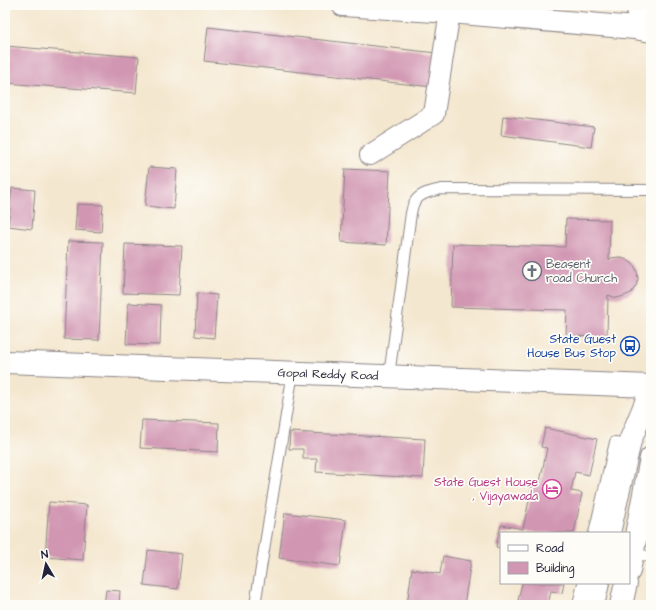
<svg xmlns="http://www.w3.org/2000/svg" width="656" height="610" font-family="'Architects Daughter',sans-serif">
<rect width="100%" height="100%" fill="#fdfcf7"/>
<filter id="ink" filterUnits="userSpaceOnUse"><feTurbulence type="fractalNoise" baseFrequency=".025" numOctaves="2"/><feDisplacementMap in="SourceGraphic" scale="8" xChannelSelector="R" yChannelSelector="G"/><feConvolveMatrix kernelMatrix="1 2 1 2 8 2 1 2 1" color-interpolation-filters="sRGB"/></filter>
<filter id="wash" filterUnits="userSpaceOnUse"><feTurbulence type="fractalNoise" baseFrequency=".012" numOctaves="4" result="noise"/><feDisplacementMap in="SourceGraphic" scale="16" xChannelSelector="R" yChannelSelector="G"/><feGaussianBlur stdDeviation="0.9" result="paint"/><feColorMatrix in="noise" values="0 0 0 0 0 0 0 0 0 0 0 0 0 0 0 0 0 1.4 0 .05"/><feComposite in="paint" operator="in"/></filter>
<g filter="url(#wash)">
<rect width="100%" height="100%" fill="#f4e7cf"/>
<path fill="#f6cfd7" d="M557 5H624L623 13Z"/>
<g id="blocks">
<path fill="#d196b2" d="M208 27 436 53 432 87 204 61Z
M5 46 139 57 136 93 5 83Z
M503 116 594 127 591 147 501 135Z
M149 167 177 169 174 209 145 206Z
M345 169 390 171 386 245 341 242Z
M12 188 35 190 32 229 8 226Z
M77 204 103 205 101 232 75 230Z
M566 219 610 220 609 260 611 258 619 257 627 260 633 264 637 271 638 279 636 286 631 293 624 296 617 298 608 295 607 337 566 336 567 310 451 307 453 244 565 247Z
M68 241 103 242 99 340 64 339Z
M125 244 182 246 179 295 123 293Z
M197 293 217 295 214 338 195 336Z
M128 303 161 305 160 345 126 344Z
M142 420 219 423 218 452 140 448Z
M545 428 597 439 589 475 575 472 571 491 582 493 574 533H501V548L496 547 501 525 523 529 532 486 539 487 547 448 541 447Z
M290 432 425 439 423 478 316 472 317 459H303V449H289Z
M49 502 87 505 83 560 45 557Z
M285 513 346 520 340 566 279 558Z
M148 550 182 554 178 589 144 585Z
M443 556 471 561 464 605H407L412 569 440 574Z
M522 583H564L562 593 551 591 548 605H517Z
M106 590 120 591 119 603 124 604V605H104Z"/>
</g>
</g>
<g filter="url(#ink)">
<use href="#blocks" fill-opacity="0" stroke="#8b8485" stroke-width="1"/>
<g fill="none" stroke-linecap="round" stroke-linejoin="round">
<g stroke="#8b8485" stroke-width="12">
<path id="service" d="M389 376 411 213C412 210 412 206 414 203 419 193 432 191 442 189L651 190
M594 533 615 442
M633 553 651 557
M255 605 293 372
M578 605 583 583"/>
</g>
<g stroke="#8b8485" stroke-width="22">
<path id="minor" d="M635 28 639 5
M370 155 434 114 451 5"/>
</g>
<g stroke="#8b8485" stroke-width="24">
<path id="tertiary" d="M343 5 450 12 635 28 651 31
M5 362 651 386
M609 533 630 441 651 390
M629 571 651 458
M593 605 598 583
M621 605 626 583"/>
</g>
<use href="#service" stroke="#fff" stroke-width="10"/>
<use href="#minor" stroke="#fff" stroke-width="20"/>
<use href="#tertiary" stroke="#fff" stroke-width="22"/>
</g>
</g>
<defs>
<g id="church-ring" transform="scale(1)"><circle r="9.5" fill="#fdfcf7" stroke="#6b7280" stroke-width="1.5"/><path d="M-1.2-6h2.4v3.5h3.3v2.4h-3.3V6h-2.4V-.1h-3.3v-2.4h3.3Z" fill="#6b7280"/></g>
<g id="bus-ring" transform="scale(1)"><circle r="9.5" fill="#fdfcf7" stroke="#1a4fb4" stroke-width="1.5"/><path d="M-5-6H5V4H4V6H2V4H-2V6H-4V4H-5ZM-3.5-4V0h7V-4ZM-3.5 1.2v1.5H-2V1.2ZM2 1.2v1.5H3.5V1.2Z" fill="#1a4fb4"/></g>
<g id="hotel-ring" transform="scale(1)"><circle r="9.5" fill="#fdfcf7" stroke="#d1479c" stroke-width="1.5"/><path d="M-6-4.5h1.5V1H6V5H4.5V3h-9V5H-6ZM-4 0a1.8 1.8 0 1 1 3.6 0ZM.5 0V-2.5h3Q6-2.5 6 0Z" fill="#d1479c"/></g>
</defs>
<g fill-rule="evenodd">
<use href="#church-ring" x="532" y="271"/>
<use href="#bus-ring" x="630" y="346"/>
<use href="#hotel-ring" x="552" y="489"/>
</g>
<g text-anchor="middle" stroke-width="3.5" stroke-linejoin="round" paint-order="stroke">
<g font-size="12" fill="#5b616d" stroke="#fdfcf7" text-anchor="start">
<text x="546" y="268">Beasent<tspan x="546" dy="14">road Church</tspan></text>
</g>
<g font-size="12" fill="#164399" stroke="#fdfcf7" text-anchor="end">
<text x="616" y="343">State Guest<tspan x="616" dy="14">House Bus Stop</tspan></text>
</g>
<g font-size="12" fill="#22223b" stroke="#fdfcf7">
<text transform="translate(328 374) rotate(2)" y="4">Gopal Reddy Road</text>
</g>
<g font-size="12" fill="#b23c85" stroke="#fdfcf7" text-anchor="end">
<text x="538" y="486">State Guest House<tspan x="538" dy="14">, Vijayawada</tspan></text>
</g>
</g>
<rect width="656" height="610" fill="none" stroke="#fdfcf7" stroke-width="20"/>
<rect x="500" y="532" width="130" height="52" fill="#fdfcf7" stroke="#a5a5ac"/>
<rect x="508" y="545" width="20" height="6" fill="#ffffff" stroke="#a5a5ac"/>
<text x="536" y="552" font-size="12" fill="#22223b">Road</text>
<rect x="508" y="562" width="20" height="12" fill="#d196b2" stroke="#a5a5ac"/>
<text x="536" y="572" font-size="12" fill="#22223b">Building</text>
<g transform="translate(46 564) rotate(351)" stroke="#fdfcf7" stroke-width="3" paint-order="stroke">
<path d="M0-3L7 15L0 10L-7 15Z" fill="#22223b"/>
<text y="-6" font-size="11" font-weight="bold" text-anchor="middle" fill="#22223b">N</text>
</g>
</svg>
